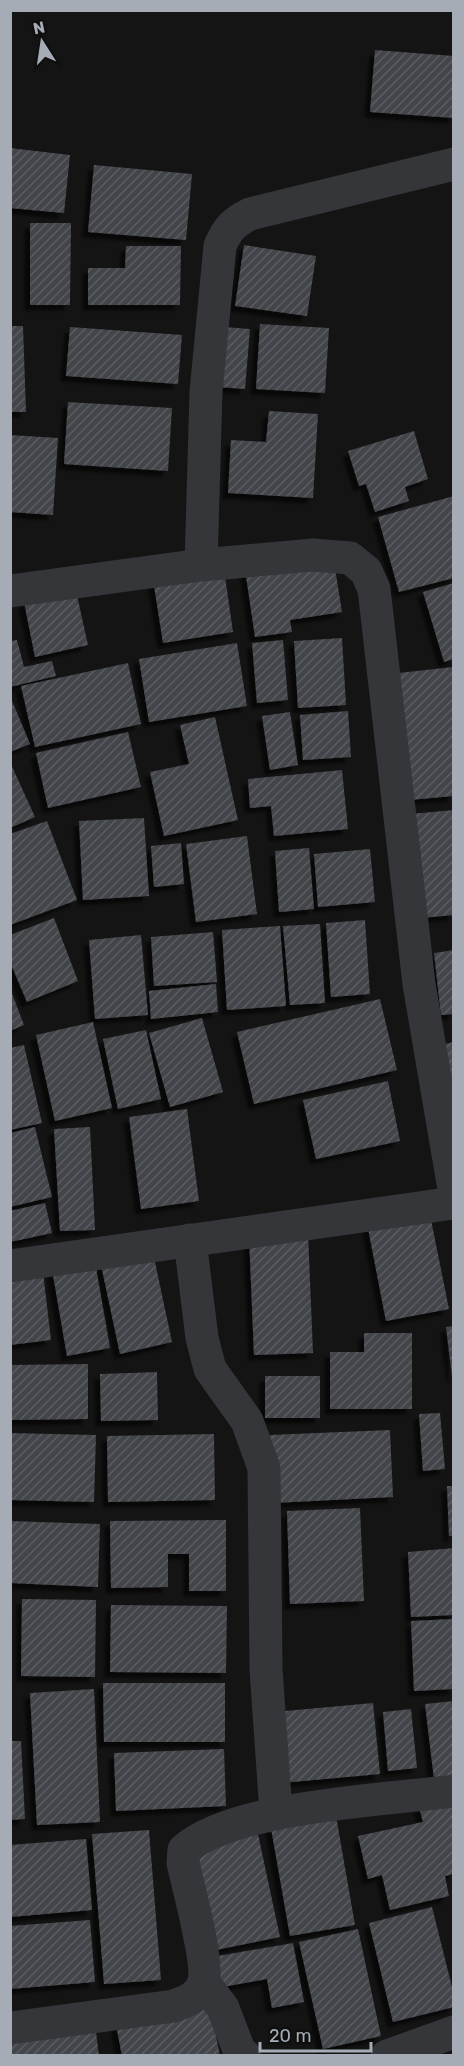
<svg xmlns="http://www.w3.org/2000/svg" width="464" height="2066" font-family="Rubik,sans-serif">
<defs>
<pattern id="building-hatch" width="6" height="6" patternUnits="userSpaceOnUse" patternTransform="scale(1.5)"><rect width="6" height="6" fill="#434448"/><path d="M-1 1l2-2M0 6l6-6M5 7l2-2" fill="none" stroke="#5b5c60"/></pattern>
<filter id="shadow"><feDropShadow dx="-5.5" dy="5.5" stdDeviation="1.5" flood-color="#0009"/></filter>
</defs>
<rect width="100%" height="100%" fill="#141415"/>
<path fill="url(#building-hatch)" filter="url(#shadow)" d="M375 50 454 56V118L370 112Z
M10 148 70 155 64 213 10 208Z
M94 165 192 174 186 240 88 232Z
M30 223H71L70 305H30Z
M244 245 316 256 307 316 235 306Z
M126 246H181L180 305H88V268H125Z
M260 324 329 328 325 393 256 389Z
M10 326H23L26 412H10Z
M70 327 182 335 178 384 66 376Z
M224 327 250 329 245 389 219 387Z
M68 402 172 408 168 471 64 464Z
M269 411 318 414 313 498 228 493 231 440 266 442Z
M414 431 428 479 405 487 409 501 375 512 366 484 359 486 348 451Z
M10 435 58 438 53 515 10 512Z
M454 496V578L399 592 378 517Z
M334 562 342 612 290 620 292 632 255 637 245 569Z
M224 569 233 632 163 643 153 579Z
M454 583V659L444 662 423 592Z
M76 591 88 645 35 657 24 602Z
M342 638 346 705 298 708 294 641Z
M17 640 24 667 52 661 56 676 10 687V641Z
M283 640 288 700 257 703 252 643Z
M237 643 247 706 149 722 139 659Z
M128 663 141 724 35 747 21 686Z
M454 667V796L409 800 398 673Z
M10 696 30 744 10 752Z
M348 711 351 757 303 760 300 715Z
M290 712 298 765 270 770 262 716Z
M215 717 238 820 164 836 150 772 189 764 180 725Z
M128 732 141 787 48 808 36 753Z
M10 762 35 817 10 828Z
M342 770 348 829 274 836 271 806 250 808 248 779Z
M454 810V915L421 918 411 814Z
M144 818 149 896 83 900 79 821Z
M47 821 77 900 10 925V834Z
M247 836 257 914 196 922 186 844Z
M181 843 184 884 154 887 151 846Z
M309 848 314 909 279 912 275 851Z
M370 849 375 902 318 907 314 854Z
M54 918 78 981 27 1002 10 962V935Z
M365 920 370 994 331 997 326 923Z
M320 924 325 1003 290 1005 283 926Z
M280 926 286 1006 227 1010 222 930Z
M213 932 217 982 154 986 151 937Z
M141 935 148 1015 95 1019 89 940Z
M454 950V1014L441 1015 434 953Z
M216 984 218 1012 151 1019 149 991Z
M11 991 24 1025 10 1031V992Z
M380 999 397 1070 254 1104 237 1032Z
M202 1018 223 1092 170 1107 149 1033Z
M93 1022 112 1108 55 1121 36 1035Z
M146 1030 161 1099 118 1109 103 1039Z
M454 1042V1096L441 1045Z
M24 1045 42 1123 10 1130V1048Z
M388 1081 400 1141 316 1159 303 1100Z
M187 1109 199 1201 141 1209 129 1117Z
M35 1127 52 1197 10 1207V1133Z
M90 1127 95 1230 60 1231 54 1129Z
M45 1203 52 1233 10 1242V1211Z
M429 1210 449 1309 386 1321 367 1223Z
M308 1232 313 1353 254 1355 249 1235Z
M152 1248 172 1342 120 1354 100 1260Z
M95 1262 110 1348 67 1356 52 1269Z
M43 1272 51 1340 10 1345V1276Z
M454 1326V1377H452L446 1327Z
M364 1333H412V1409H330V1352H364Z
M88 1364V1419L11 1420 10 1365Z
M157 1372 158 1420 101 1421 100 1374Z
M265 1376H320V1418H265Z
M440 1413 445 1469 423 1471 419 1414Z
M390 1430 393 1497 273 1503 270 1435Z
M10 1433 96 1435 94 1502 10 1500Z
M214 1434 215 1500 108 1502 107 1436Z
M447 1486H454V1536H449Z
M360 1508 364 1601 290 1604 287 1511Z
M226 1520V1591H189V1554H168V1587L111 1588 110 1521Z
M10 1521 100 1524 98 1587 10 1583Z
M454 1548V1615L411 1617 408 1552Z
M22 1599 96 1600 95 1677 21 1676Z
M111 1605 227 1606 226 1673 110 1672Z
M454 1619V1689L414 1691 411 1621Z
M103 1683H225V1742H104Z
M94 1689 100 1822 37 1825 30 1693Z
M454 1701V1777L434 1779 425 1704Z
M373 1703 380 1774 281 1783 274 1712Z
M411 1709 417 1768 388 1771 383 1712Z
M10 1741H21L25 1819 10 1820Z
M224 1749 226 1806 116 1811 114 1753Z
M454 1799V1874L445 1876 449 1896 390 1910 382 1875 368 1879 358 1836 423 1822 419 1807Z
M336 1816 355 1925 290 1936 271 1828Z
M149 1830 161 1980 104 1984 92 1834Z
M258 1834 280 1937 216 1950 195 1849Z
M86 1839 92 1910 10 1917V1845Z
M432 1907 454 1995V2007L393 2022 369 1923Z
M90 1920 95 1982 10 1989V1926Z
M358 1929 381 2036 323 2049 299 1942Z
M293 1943 304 2002 272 2008 267 1979 217 1988 212 1957Z
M209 2001 220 2056H122L115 2019Z
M95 2024 99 2056H10V2033Z"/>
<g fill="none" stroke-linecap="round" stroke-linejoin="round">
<path stroke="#35363a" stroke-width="33" d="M201 565 206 392 220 246C227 229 234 222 250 214L454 164
M10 591 201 565 313 555 350 558 366 571 374 589 419 984 454 1189
M190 1240 202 1338 210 1369 247 1421 264 1468 266 1669 276 1813
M10 1266 454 1203
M204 1983 223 2008 239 2050 245 2056
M10 2028 174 2006C186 2001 198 1998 203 1984 210 1967 188 1885 183 1863L184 1850C233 1806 386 1800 454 1791
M387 2056 454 2032"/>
</g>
<rect width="464" height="2066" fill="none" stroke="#a5acb5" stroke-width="24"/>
<g transform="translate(42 42) rotate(348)" stroke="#0f0f10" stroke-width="4.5" paint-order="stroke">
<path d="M0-4.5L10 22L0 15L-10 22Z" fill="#a5acb5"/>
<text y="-9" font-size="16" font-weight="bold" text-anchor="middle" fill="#a5acb5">N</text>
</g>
<path d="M260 2042v9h111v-9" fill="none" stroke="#a5acb5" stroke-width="3"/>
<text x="269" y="2042" font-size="18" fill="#a5acb5" stroke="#0f0f10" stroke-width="4.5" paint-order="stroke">20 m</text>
</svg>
